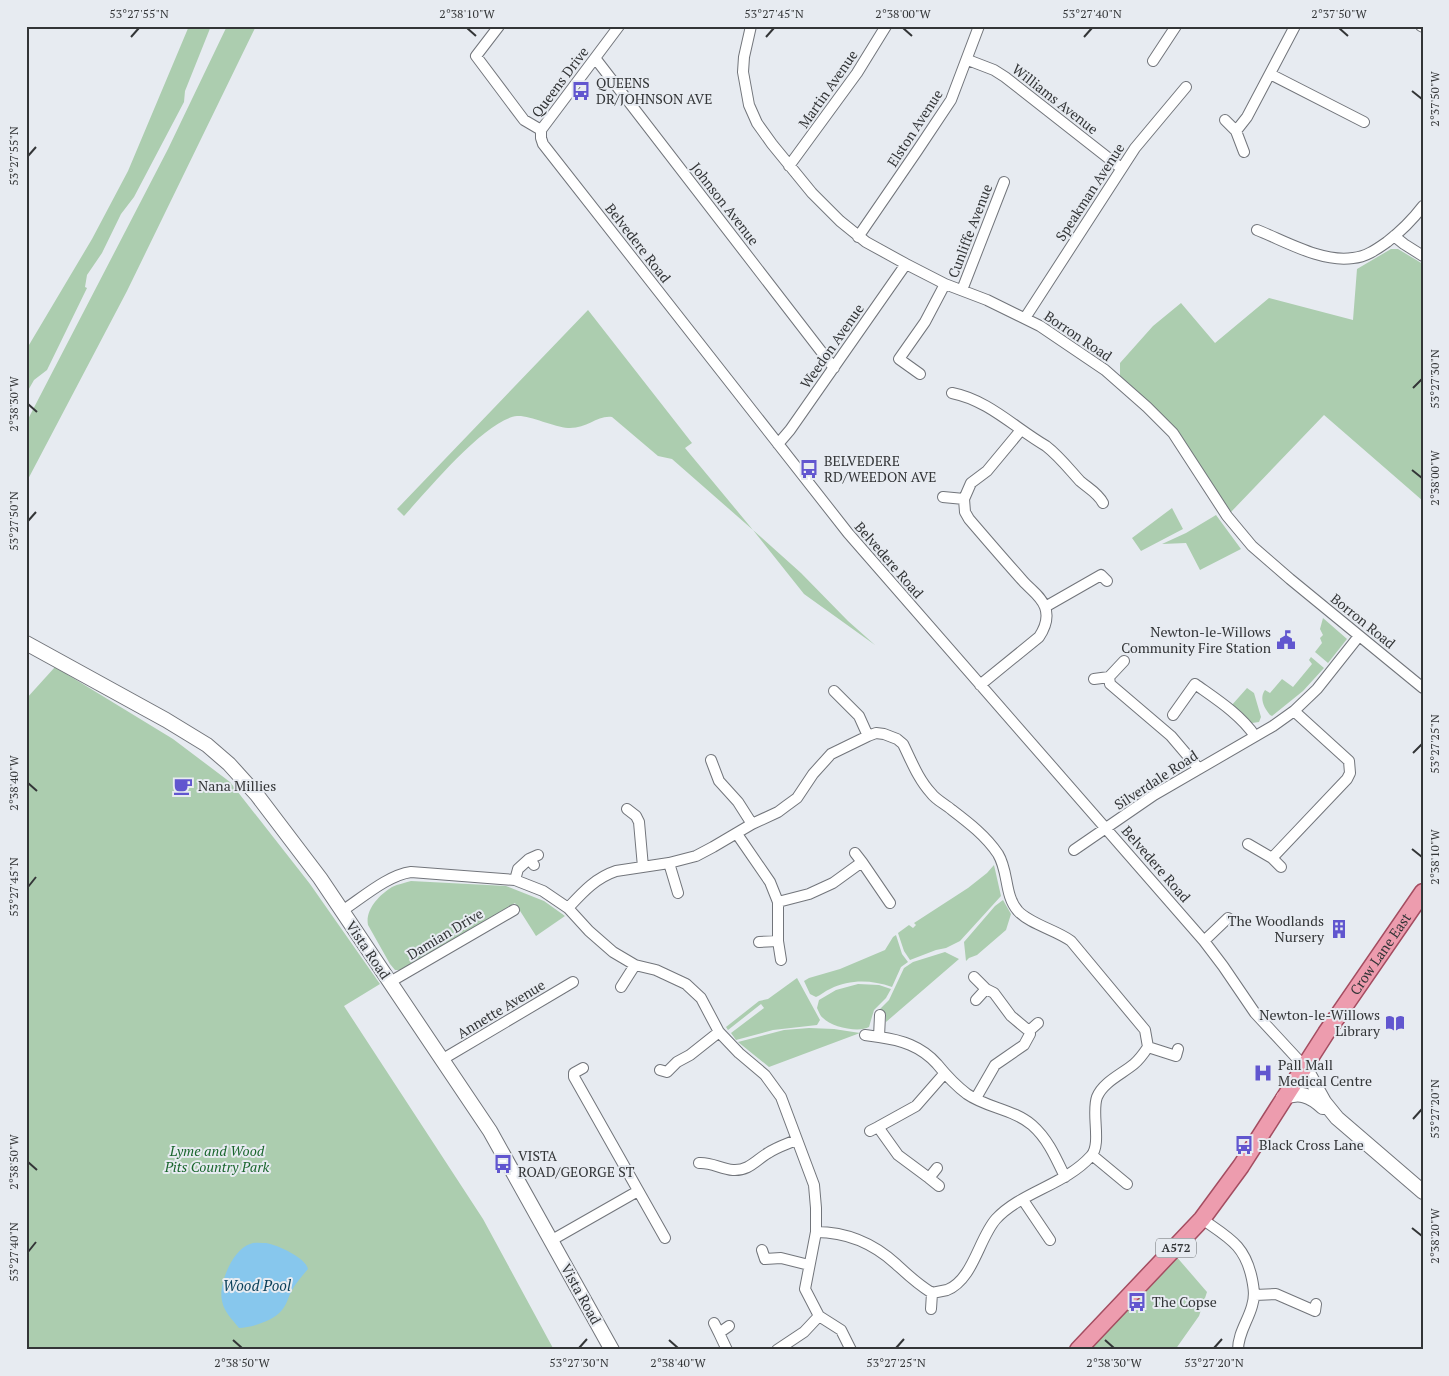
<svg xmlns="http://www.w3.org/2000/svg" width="1449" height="1376" font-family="'PT Serif',serif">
<rect width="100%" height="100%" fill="#e7ebf1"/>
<path fill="#accdaf" d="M189 26H211L185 91 184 102 134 197 121 214 102 253 87 275 85 287 87 288 47 370 34 380 26 394V350L92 239 128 171Z
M227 26H256L127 291 26 483V423L168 149Z
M1391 249H1398L1423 264V501L1324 415 1231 512 1199 466 1120 378V363L1153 326 1181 303 1215 343 1269 298 1353 320 1357 269Z
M588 310 692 443 685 448 753 530 801 573 848 621 875 645 804 594 753 530 672 459 658 456 612 417C597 415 587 429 568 428 554 427 529 415 517 416 486 419 426 492 404 516L397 509Z
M1172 508 1183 529 1141 551 1132 538Z
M1216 515 1241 549 1200 570 1186 543 1162 544 1186 533Z
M1323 618 1347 639 1328 663 1315 652 1322 643 1320 638 1323 635 1320 629Z
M1311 657 1324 668 1303 691 1272 716 1270 715C1264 708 1259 698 1265 690L1270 693 1282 679 1293 687 1312 664 1309 660Z
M55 667 173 739 230 782 310 884 380 984 344 1006 483 1219 554 1350H26V699Z
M1247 688 1254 693 1261 717 1259 722 1252 723 1231 706Z
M994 865 1001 896 960 941 946 948 936 950 910 960 904 951 898 933 909 925 913 928 916 925 914 923 968 888 987 873Z
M411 881 506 886 544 901 565 916 536 936 515 903 401 970H395L390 964 368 925C365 910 379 895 392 887 398 884 405 883 411 881Z
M1003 900 1011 914 1006 930 977 955 969 958 966 961 964 942 995 906Z
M896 935 902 954 908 962 901 967 892 987C871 980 851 979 830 989 825 991 821 995 816 997L810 994 804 981 809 978 840 969 885 950 893 937Z
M945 952 959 959 886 1022V1014L878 1011 889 1000 904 968 913 962Z
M797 978 820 1020 817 1025 773 1030 736 1040 731 1033 764 1008 761 1004 728 1030 726 1027 759 1001 768 999Z
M858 984 879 985 891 989 886 998 874 1010 869 1027C859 1033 831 1027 823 1018 820 1016 819 1012 817 1008L819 1000 836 990Z
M809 1028 834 1029 860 1033 769 1067 738 1042 784 1030Z
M1175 1255 1207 1292 1199 1316 1175 1350H1084Z"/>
<path fill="#87c7ed" d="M266 1243C278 1245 306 1258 308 1269 302 1276 295 1284 291 1292 288 1298 287 1304 282 1310 273 1321 253 1327 239 1328 232 1319 224 1312 222 1301 218 1284 233 1249 250 1244 255 1242 261 1243 266 1243Z"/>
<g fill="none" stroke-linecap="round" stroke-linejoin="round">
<g stroke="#72757b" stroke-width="12">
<path id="street" d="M499 26 476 56 524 120 541 130
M751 26 744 57 743 72 749 105 757 123 772 144 812 193 840 221 866 242 906 264 945 284 987 300 1040 326 1105 370 1147 407 1173 433 1227 516 1252 546 1290 579 1423 688
M1421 26 1423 27
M595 58 834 368
M968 60 994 70 1005 77 1121 168
M1153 61 1176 26
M1270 74 1364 122
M1225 120 1236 131 1244 152
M541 130V138L543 144 848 533 1204 941 1223 966 1255 1013 1304 1066
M541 130 619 26
M1236 131 1247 117 1295 26
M789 166 857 73 886 26
M1257 230C1285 241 1322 263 1353 258 1366 257 1377 249 1387 242 1400 232 1413 219 1423 206
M1394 236 1404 244 1423 256
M858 237 917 151 951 100 979 26
M962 290 1004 182
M1025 318 1135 148 1186 87
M920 374 899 359 925 322 945 284
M952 393C988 400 1015 428 1046 446 1059 456 1069 469 1080 481 1088 488 1098 493 1103 503
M778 444 790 430 906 264
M943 497 964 499 965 512 969 519C987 540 1005 561 1023 581 1031 590 1041 596 1045 607 1049 618 1045 628 1039 637L980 685
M964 499 971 483 987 471 1021 430
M1045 607 1101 575 1107 581
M1109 677 1110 684 1171 736 1199 769
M1094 679 1109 677 1124 661
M834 691 859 716 868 736
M1173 715 1195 684C1216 699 1240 714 1255 736
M711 760 719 781 738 802 752 824
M627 809 636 816 639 822 643 867
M737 834 770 882 778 902V941L759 942
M1248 844 1272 858 1347 779 1350 773 1349 761 1294 711
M1074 850 1154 795 1273 726 1294 711 1317 689 1359 636
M855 853 862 862
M1272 858 1281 867
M669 863 678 893
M534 865 529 859 538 855
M515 880 518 869 529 859
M778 902 809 894 833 883 862 862 890 903
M568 908C582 893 595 878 616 871L669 863 696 856 713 847 752 824 778 812 786 806 797 798 813 774 831 754 868 736 876 733 884 734 897 739 903 744C911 760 918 779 931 793 936 800 945 804 952 810 969 823 986 836 998 854 1009 872 1004 895 1018 911 1030 924 1056 930 1071 941L1145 1030 1148 1047C1144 1053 1140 1059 1134 1064 1122 1074 1103 1082 1097 1097 1091 1113 1102 1144 1091 1156 1065 1185 1021 1192 996 1219 979 1238 973 1280 947 1290 942 1291 937 1292 932 1293 917 1284 908 1275 896 1264 873 1243 847 1232 816 1232
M342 911C362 898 388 875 411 872L515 880 543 891 568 908 589 931 613 952 635 965
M778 941 781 960
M1204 941 1228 918
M974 977 986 989 976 1000
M390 982 514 910
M621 987 635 965 656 970 686 984 701 998 719 1032 739 1053 765 1075 781 1097 814 1185 816 1208V1232L805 1289 819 1316 841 1330 851 1350
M986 989 994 993 1011 1016 1029 1031
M880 1015 879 1037C901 1040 921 1046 937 1064 946 1075 955 1085 967 1094 987 1108 1013 1109 1032 1125 1048 1139 1056 1158 1065 1177
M865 1035 879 1037
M1148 1047 1176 1056 1178 1049
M443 1059 573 982
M583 1068 574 1073V1077L665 1238
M660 1070 667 1072 677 1062 690 1055 719 1032
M976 1098 995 1065 1024 1045 1030 1034 1029 1031 1038 1023
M878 1127 916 1106 944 1074
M870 1131 878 1127 898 1155 929 1178
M1092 1155 1127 1184
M699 1163C711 1162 721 1169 733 1170 749 1171 756 1160 768 1153 777 1147 787 1144 796 1140
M937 1168 929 1178 939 1186
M1023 1200 1050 1240
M1202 1219C1229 1238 1245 1245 1252 1279 1254 1289 1255 1296 1252 1306 1248 1321 1238 1333 1238 1350
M552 1240 638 1191
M762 1250 765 1259 781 1258 809 1265
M1255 1295 1276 1294 1315 1311 1316 1304
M931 1309 932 1293
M714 1323 719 1333 729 1326
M719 1333 727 1350
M777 1350 804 1332 819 1316"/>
</g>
<g stroke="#72757b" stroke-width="16">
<path id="secondary" d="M26 643 166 720 207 745 229 764 257 795 320 878 490 1131 612 1350
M1304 1066 1324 1102 1337 1118 1423 1192
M1283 1098C1299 1091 1310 1095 1323 1107"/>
</g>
<g stroke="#a44d61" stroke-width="19">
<g id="primary">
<path id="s1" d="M1078 1350 1202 1219 1241 1166 1326 1033 1423 892"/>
</g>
</g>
<use href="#street" stroke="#fff" stroke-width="10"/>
<use href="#secondary" stroke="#fff" stroke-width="14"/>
<use href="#primary" stroke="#ed9cae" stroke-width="16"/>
</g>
<path fill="none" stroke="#333537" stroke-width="2" d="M467 28 476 36M903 28 912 36M1339 28 1348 36M131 37 139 28M766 37 774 28M1084 37 1092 28M1412 91 1422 99M28 156 36 147M1413 388 1422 379M28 404 37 412M1412 470 1422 478M28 521 36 512M1413 753 1422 744M28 783 37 791M1412 849 1422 857M28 887 36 877M1413 1119 1422 1109M28 1162 37 1170M1412 1228 1422 1236M28 1252 36 1242M233 1340 242 1348M669 1340 678 1348M1105 1340 1114 1348M579 1348 587 1339M896 1348 904 1339M1214 1348 1222 1339"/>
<defs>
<g id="bus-bare" transform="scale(1.5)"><path d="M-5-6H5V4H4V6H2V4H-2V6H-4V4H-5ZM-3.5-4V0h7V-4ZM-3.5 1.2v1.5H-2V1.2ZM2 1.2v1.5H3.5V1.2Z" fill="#6156cf" stroke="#e7ebf1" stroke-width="2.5" paint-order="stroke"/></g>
<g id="civic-bare" transform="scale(1.5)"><path d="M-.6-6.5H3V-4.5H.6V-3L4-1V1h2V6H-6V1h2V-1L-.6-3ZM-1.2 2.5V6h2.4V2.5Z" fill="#6156cf" stroke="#e7ebf1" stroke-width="2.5" paint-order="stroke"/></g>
<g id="cafe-bare" transform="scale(1.5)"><path d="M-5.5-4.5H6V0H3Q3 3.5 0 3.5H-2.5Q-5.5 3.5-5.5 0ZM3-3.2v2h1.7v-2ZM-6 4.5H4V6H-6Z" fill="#6156cf" stroke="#e7ebf1" stroke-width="2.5" paint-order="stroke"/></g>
<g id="building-bare" transform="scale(1.5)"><path d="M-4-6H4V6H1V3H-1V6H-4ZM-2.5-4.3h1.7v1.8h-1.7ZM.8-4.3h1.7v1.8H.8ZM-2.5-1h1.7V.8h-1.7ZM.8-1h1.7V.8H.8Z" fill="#6156cf" stroke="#e7ebf1" stroke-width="2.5" paint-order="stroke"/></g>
<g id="library-bare" transform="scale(1.5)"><path d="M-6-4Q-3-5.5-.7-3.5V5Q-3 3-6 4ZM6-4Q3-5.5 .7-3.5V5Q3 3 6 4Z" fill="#6156cf" stroke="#e7ebf1" stroke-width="2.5" paint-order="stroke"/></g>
<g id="hospital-bare" transform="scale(1.5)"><path d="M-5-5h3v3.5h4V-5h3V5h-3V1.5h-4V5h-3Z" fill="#6156cf" stroke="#e7ebf1" stroke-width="2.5" paint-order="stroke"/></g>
</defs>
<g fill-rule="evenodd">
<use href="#bus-bare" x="581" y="91"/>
<use href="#bus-bare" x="809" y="469"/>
<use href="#civic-bare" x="1286" y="640"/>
<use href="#cafe-bare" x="183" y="786"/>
<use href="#building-bare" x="1339" y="929"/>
<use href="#library-bare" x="1395" y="1023"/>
<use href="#hospital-bare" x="1263" y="1073"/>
<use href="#bus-bare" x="1244" y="1145"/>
<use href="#bus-bare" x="503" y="1164"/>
<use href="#bus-bare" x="1137" y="1302"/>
</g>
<g text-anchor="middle" stroke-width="4" stroke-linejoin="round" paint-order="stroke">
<rect fill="#e7ebf1" stroke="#696c6f" stroke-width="1" x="1156" y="1238.5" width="40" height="19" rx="4"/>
<g font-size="12" font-weight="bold" fill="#333537">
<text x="1176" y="1252">A572</text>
</g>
<g font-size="14" fill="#333537" stroke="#e7ebf1">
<text transform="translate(560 82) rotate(-53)" y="5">Queens Drive</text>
<text transform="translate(828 89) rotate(-55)" y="5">Martin Avenue</text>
<text transform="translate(1055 99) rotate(38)" y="5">Williams Avenue</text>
<text transform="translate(915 128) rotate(-57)" y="5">Elston Avenue</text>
<text transform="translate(1090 192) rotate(-57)" y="5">Speakman Avenue</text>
<text transform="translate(725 204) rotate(52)" y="5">Johnson Avenue</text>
<text transform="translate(970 231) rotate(-69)" y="5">Cunliffe Avenue</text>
<text transform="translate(638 243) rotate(52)" y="5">Belvedere Road</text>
<text transform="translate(1078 336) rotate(34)" y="5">Borron Road</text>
<text transform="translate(832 346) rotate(-55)" y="5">Weedon Avenue</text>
<text transform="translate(889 560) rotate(49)" y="5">Belvedere Road</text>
<text transform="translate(1363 621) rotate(39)" y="5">Borron Road</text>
<text transform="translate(1156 780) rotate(-33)" y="5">Silverdale Road</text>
<text transform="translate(1156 864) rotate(49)" y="5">Belvedere Road</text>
<text transform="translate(445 934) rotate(-31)" y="5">Damian Drive</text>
<text transform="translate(368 950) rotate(56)" y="5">Vista Road</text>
<text dy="5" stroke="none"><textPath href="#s1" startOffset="500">Crow Lane East</textPath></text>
<text transform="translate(501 1009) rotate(-31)" y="5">Annette Avenue</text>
<text transform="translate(581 1294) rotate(61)" y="5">Vista Road</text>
</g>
<g font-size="14" fill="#333537" stroke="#e7ebf1" text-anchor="start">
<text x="596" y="88">QUEENS<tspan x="596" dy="16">DR/JOHNSON AVE</tspan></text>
<text x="824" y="466">BELVEDERE<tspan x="824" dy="16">RD/WEEDON AVE</tspan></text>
<text x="1271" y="637" text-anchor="end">Newton-le-Willows<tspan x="1271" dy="16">Community Fire Station</tspan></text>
<text x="198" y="791">Nana Millies</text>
<text x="1324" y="926" text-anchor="end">The Woodlands<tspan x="1324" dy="16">Nursery</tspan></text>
<text x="1380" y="1020" text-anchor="end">Newton-le-Willows<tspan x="1380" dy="16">Library</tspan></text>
<text x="1278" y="1070">Pall Mall<tspan x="1278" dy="16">Medical Centre</tspan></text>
<text x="1259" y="1150">Black Cross Lane</text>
<text x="518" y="1161">VISTA<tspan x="518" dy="16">ROAD/GEORGE ST</tspan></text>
<text x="1152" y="1307">The Copse</text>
</g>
<g font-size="14" font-style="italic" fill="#1a662d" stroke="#e7ebf1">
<text x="217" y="1156">Lyme and Wood<tspan x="217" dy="16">Pits Country Park</tspan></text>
</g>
<g font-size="15" font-style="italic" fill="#093f59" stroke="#e7ebf1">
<text x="257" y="1291">Wood Pool</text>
</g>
</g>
<rect width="1449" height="1376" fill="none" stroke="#e7ebf1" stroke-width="55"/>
<rect x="28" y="28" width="1394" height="1320" fill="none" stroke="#333537" stroke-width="2"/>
<g font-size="12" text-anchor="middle" fill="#333537">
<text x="139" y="18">53°27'55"N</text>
<text x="467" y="18">2°38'10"W</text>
<text x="774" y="18">53°27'45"N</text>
<text x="903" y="18">2°38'00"W</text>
<text x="1092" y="18">53°27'40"N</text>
<text x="1339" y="18">2°37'50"W</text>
<text transform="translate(1435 99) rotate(-90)" y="4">2°37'50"W</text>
<text transform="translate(14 156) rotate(-90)" y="4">53°27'55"N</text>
<text transform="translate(1435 379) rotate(-90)" y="4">53°27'30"N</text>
<text transform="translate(14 404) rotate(-90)" y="4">2°38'30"W</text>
<text transform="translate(1435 478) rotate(-90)" y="4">2°38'00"W</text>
<text transform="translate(14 521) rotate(-90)" y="4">53°27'50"N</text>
<text transform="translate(1435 744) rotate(-90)" y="4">53°27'25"N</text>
<text transform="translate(14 783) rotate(-90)" y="4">2°38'40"W</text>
<text transform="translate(1435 857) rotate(-90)" y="4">2°38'10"W</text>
<text transform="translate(14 887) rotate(-90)" y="4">53°27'45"N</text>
<text transform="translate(1435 1109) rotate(-90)" y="4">53°27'20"N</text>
<text transform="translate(14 1162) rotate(-90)" y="4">2°38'50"W</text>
<text transform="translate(1435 1236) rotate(-90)" y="4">2°38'20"W</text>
<text transform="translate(14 1252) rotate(-90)" y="4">53°27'40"N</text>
<text x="242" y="1367">2°38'50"W</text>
<text x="579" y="1367">53°27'30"N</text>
<text x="678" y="1367">2°38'40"W</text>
<text x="896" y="1367">53°27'25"N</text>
<text x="1114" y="1367">2°38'30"W</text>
<text x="1214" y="1367">53°27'20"N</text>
</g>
</svg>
